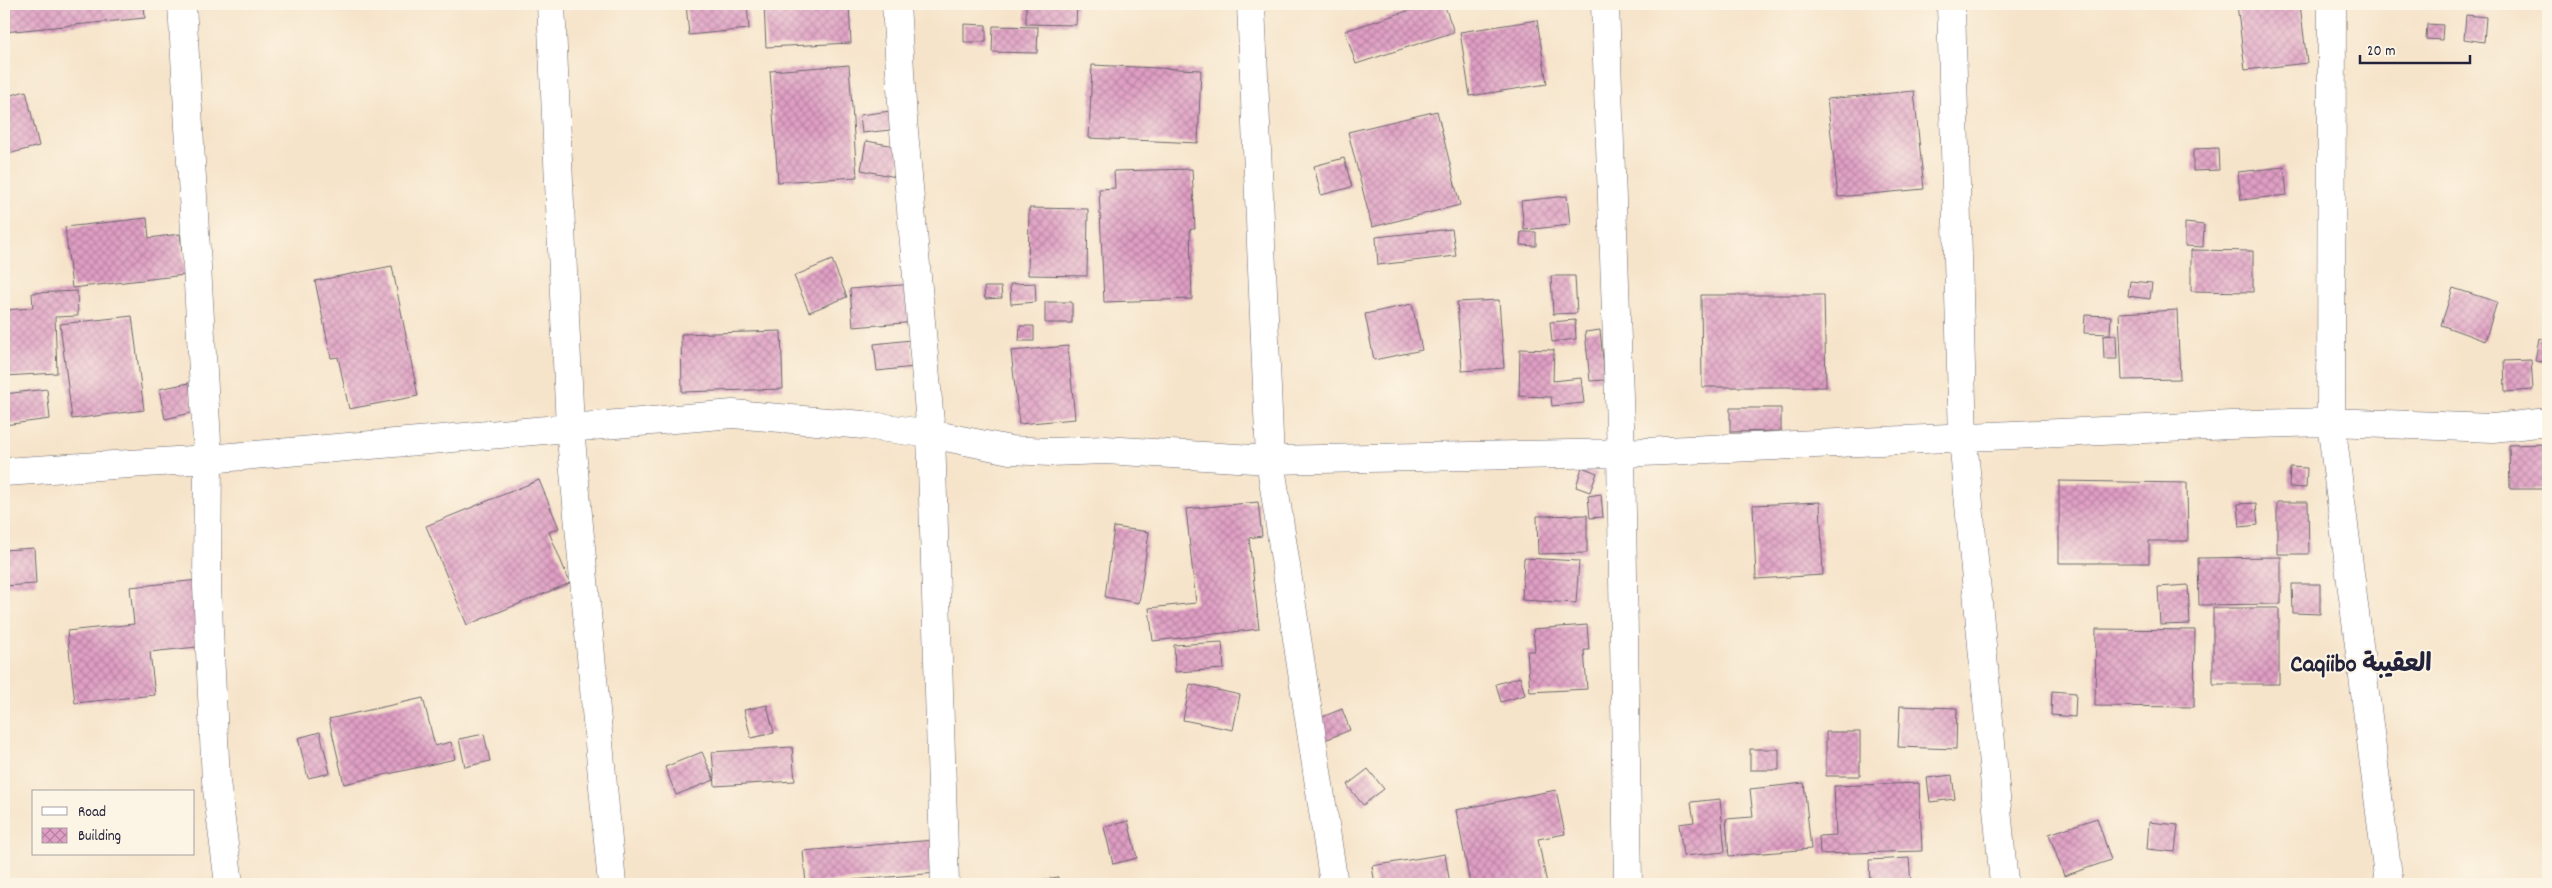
<svg xmlns="http://www.w3.org/2000/svg" width="2552" height="888" font-family="Dekko,'Playpen Sans Arabic',sans-serif">
<defs>
<pattern id="building-cross-hatch" width="8" height="8" patternUnits="userSpaceOnUse" patternTransform="scale(1.25)"><rect width="8" height="8" fill="#e09fc4"/><path d="M0 0l8 8M0 8l8-8" fill="none" stroke="#b581a0"/></pattern>
</defs>
<rect width="100%" height="100%" fill="#fcf5e5"/>
<filter id="ink" filterUnits="userSpaceOnUse"><feTurbulence type="fractalNoise" baseFrequency=".02" numOctaves="2"/><feDisplacementMap in="SourceGraphic" scale="10" xChannelSelector="R" yChannelSelector="G"/><feConvolveMatrix kernelMatrix="1 2 1 2 8 2 1 2 1" color-interpolation-filters="sRGB"/></filter>
<filter id="wash" filterUnits="userSpaceOnUse"><feTurbulence type="fractalNoise" baseFrequency=".0096" numOctaves="4" result="noise"/><feDisplacementMap in="SourceGraphic" scale="20" xChannelSelector="R" yChannelSelector="G"/><feGaussianBlur stdDeviation="1.12" result="paint"/><feColorMatrix in="noise" values="0 0 0 0 0 0 0 0 0 0 0 0 0 0 0 0 0 1.4 0 .05"/><feComposite in="paint" operator="in"/></filter>
<g filter="url(#wash)">
<rect width="100%" height="100%" fill="#f6e4ca"/>
<g id="blocks">
<path fill="url(#building-cross-hatch)" d="M4 4H144L145 18 4 32Z
M686 4H747L749 29 689 35Z
M764 4H849L851 43 766 47Z
M1026 4H1077L1076 25 1026 24Z
M1429 4H1444L1454 32 1356 64 1345 31Z
M2069 4H2092V6H2069Z
M2237 4H2300L2307 63 2245 70Z
M2466 15 2486 17 2484 42 2464 39Z
M1537 20 1547 84 1470 96 1460 32Z
M964 24 986 25V42H964Z
M2427 24 2443 25 2442 40 2426 39Z
M993 26 1038 27 1037 53 992 52Z
M849 65 857 177 778 182 770 71Z
M1092 65 1201 70 1198 143 1089 138Z
M26 91 39 146 4 155V97Z
M1914 91 1924 189 1838 197 1827 99Z
M898 110 900 129 862 133 860 115Z
M1437 111 1460 205 1372 227 1348 132Z
M866 141 901 147 896 177 861 170Z
M2218 148 2219 170 2193 171V149Z
M1344 158 1352 187 1321 195 1314 166Z
M2284 167 2287 195 2241 200 2238 172Z
M1192 169 1195 229H1190L1192 299 1104 302 1099 189 1115 188 1114 171Z
M1567 196 1570 225 1524 230 1521 201Z
M1029 208 1088 209 1087 276 1028 275Z
M147 218 149 238 180 234 185 275 72 288 65 227Z
M2185 223 2204 225 2203 247 2185 246Z
M1452 229 1456 256 1378 265 1376 237Z
M1521 232H1536V246L1520 245Z
M2191 250 2253 251V292L2191 291Z
M832 260 847 297 809 312 794 276Z
M392 266 418 396 349 409 338 357 331 358 315 281Z
M1551 276H1575L1577 313 1553 314Z
M2130 281 2152 283 2150 299 2128 296Z
M1035 283 1036 302 1011 304 1010 284Z
M914 284 917 322 853 327 850 289Z
M984 287H1001L1002 298 985 299Z
M2453 288 2497 302 2485 341 2441 325Z
M77 291 78 316 55 317 57 373 4 376V310L33 308 32 293Z
M1701 295H1824L1826 387H1702Z
M1499 300 1504 368 1462 371 1457 302Z
M1045 302H1072V323H1045Z
M1412 304 1422 350 1374 360 1365 314Z
M2177 310 2180 379 2122 380 2119 313Z
M2085 315 2111 316 2110 334 2084 333Z
M132 316 144 410 72 419 60 324Z
M1575 320 1576 339 1552 342 1550 322Z
M1020 326H1034V341H1019Z
M1600 330 1605 380 1590 381 1585 332Z
M781 331 783 389 682 392 681 334Z
M2116 335 2117 359H2104L2103 336Z
M2539 338 2548 340V363L2535 361Z
M911 340 914 367 877 371 874 344Z
M1068 346 1075 419 1019 424 1011 351Z
M1520 349 1554 350 1553 381 1581 378 1584 403 1552 406 1551 397 1519 396Z
M2531 360 2533 390 2505 392 2504 361Z
M189 383 195 412 165 419 159 389Z
M47 389 50 419 4 425V394Z
M1730 408H1781V431L1730 432Z
M2548 444V489H2510L2509 445Z
M1582 467 1597 473 1590 492 1576 487Z
M2290 467 2307 468 2306 488 2289 487Z
M539 480 559 528 549 532 570 583 467 625 426 526Z
M2059 481 2187 483 2188 541H2149V563H2059Z
M1601 494 1603 517 1590 518 1588 496Z
M1258 502 1262 536 1249 538 1259 629 1153 641 1149 608 1196 603 1186 509Z
M1820 502 1823 575 1756 579 1753 505Z
M2277 502H2308L2309 554H2277Z
M2256 503 2258 525 2240 527 2238 504Z
M1587 515V553L1538 554 1537 516Z
M1114 527 1149 532 1139 603 1105 597Z
M34 548 36 584 4 586V550Z
M2281 557V604L2199 605 2198 558Z
M1524 558 1579 561 1576 603 1522 600Z
M199 580 206 646 150 652 155 695 75 703 67 631 134 624 130 587Z
M2292 584H2320V614L2293 613Z
M2188 585 2190 624 2160 625 2158 587Z
M2213 608H2279V684H2213Z
M1587 625 1589 650H1584L1587 689 1530 692 1527 651H1535L1533 629Z
M2096 629 2195 630 2194 707 2095 706Z
M1222 642 1224 669 1175 672 1174 645Z
M1520 677 1525 695 1501 702 1496 684Z
M1190 684 1240 695 1233 730 1183 720Z
M2052 691 2076 693 2075 717 2051 715Z
M423 698 435 746 451 742 455 759 344 784 329 719Z
M767 705 774 733 751 738 744 710Z
M1900 706 1957 708 1956 749 1898 747Z
M1342 709 1350 730 1325 740 1317 719Z
M320 732 330 773 308 778 298 738Z
M1826 732H1860V776H1826Z
M484 734 490 761 465 767 459 739Z
M2547 739H2548V783H2546Z
M792 747 795 781 715 786 712 752Z
M1750 749H1779V770H1750Z
M702 752 714 780 676 795 665 767Z
M1368 769 1384 789 1363 805 1347 785Z
M1952 775 1955 799 1930 802 1927 778Z
M1804 783 1811 849 1729 856 1726 819 1753 817 1750 789Z
M1919 783 1922 851 1820 854 1819 836 1836 835 1834 786Z
M1556 790 1565 834 1538 839 1547 884H1470L1456 810Z
M1720 799 1725 852 1683 856 1679 824 1694 822 1691 802Z
M2097 818 2111 860 2064 876 2049 834Z
M1128 821 1137 858 1113 864 1104 827Z
M2149 822 2178 825 2175 852 2147 849Z
M934 840 937 873 806 884 803 851Z
M1445 854 1450 884H1375L1372 866Z
M1909 858 1911 884H1870L1869 860Z
M1058 877 1059 884H1034L1033 881Z"/>
</g>
</g>
<g filter="url(#ink)">
<use href="#blocks" fill-opacity="0" stroke="#6c666d" stroke-width="1"/>
<g fill="none" stroke-linecap="round" stroke-linejoin="round">
<g stroke="#6c666d" stroke-width="29">
<path id="minor" d="M182 4 208 459 207 586 216 781 229 884
M551 4 570 428 612 884
M896 4 903 120 931 434 945 884
M1251 4 1270 460 1334 884
M1605 4 1621 453 1628 884
M1951 4 1963 439 2004 884
M2332 4 2331 422 2389 884
M4 472 208 459 733 414 864 425 931 434 1010 450 1050 452 1105 450 1270 460 1621 453 2253 424 2331 422 2493 428 2548 422"/>
</g>
<use href="#minor" stroke="#fff" stroke-width="28"/>
</g>
</g>
<g text-anchor="middle" stroke-width="4" stroke-linejoin="round" paint-order="stroke">
<g font-size="25" font-weight="bold" fill="#22223b" stroke="#fcf5e5">
<text x="2361" y="671">Caqiibo العقيبة</text>
</g>
</g>
<rect width="2552" height="888" fill="none" stroke="#fcf5e5" stroke-width="20"/>
<rect x="32" y="790" width="162" height="65" fill="#fcf5e5" stroke="#a5a1a1"/>
<rect x="42" y="807" width="25" height="8" fill="#ffffff" stroke="#a5a1a1"/>
<text x="78" y="816" font-size="15" fill="#22223b">Road</text>
<rect x="42" y="828" width="25" height="15" fill="url(#building-cross-hatch)" stroke="#a5a1a1"/>
<text x="78" y="840" font-size="15" fill="#22223b">Building</text>
<path d="M2360 55v8h110v-8" fill="none" stroke="#22223b" stroke-width="2.5"/>
<text x="2367" y="55" font-size="15" fill="#22223b" stroke="#fcf5e5" stroke-width="4" paint-order="stroke">20 m</text>
</svg>
